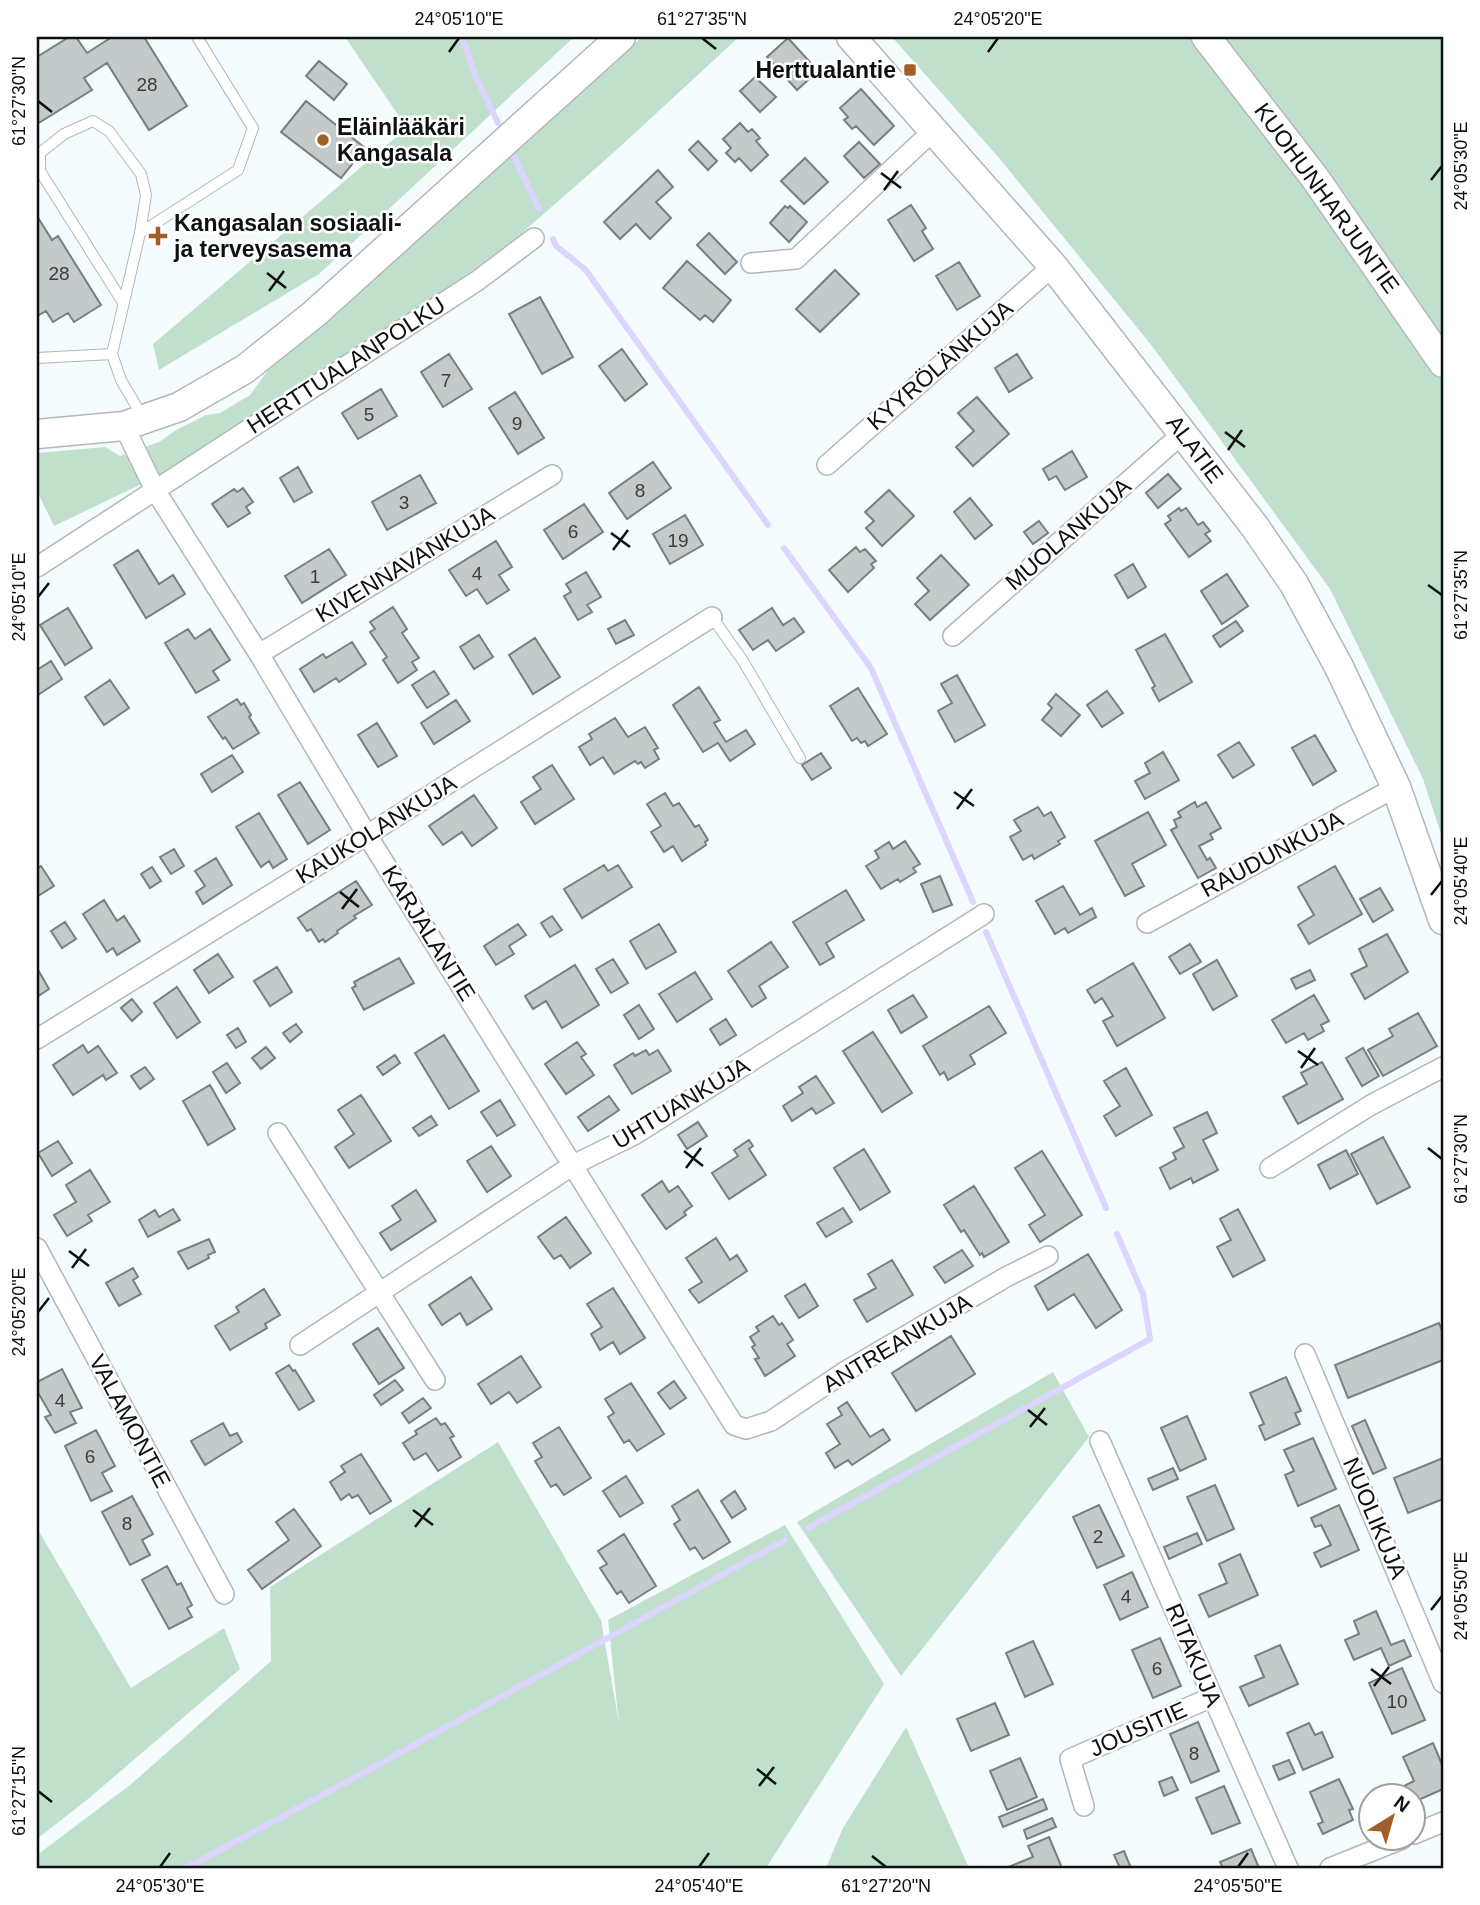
<svg xmlns="http://www.w3.org/2000/svg" width="1480" height="1905" font-family="Arial,sans-serif">
<rect width="100%" height="100%" fill="#f5fcff"/>
<path fill="#c1e0cc" d="M345 37H574L319 274 159 370 153 344 407 128Z
M642 37H739L612 154 514 240 433 299 173 469 54 526 37 491V453L105 447 120 456 159 442 176 430 206 415 220 413 250 395 269 369 324 319Z
M892 37H1443V840L1423 779 1330 589 1152 346 999 158Z
M1053 1372 1089 1437 901 1676 797 1522Z
M498 1442 601 1620 619 1724 608 1620 785 1525 884 1684 766 1868H37V1855L130 1785 271 1661 270 1587Z
M37 1528 131 1688 224 1628 240 1669 88 1799 37 1839Z
M906 1727 969 1868H826L843 1828Z"/>
<g fill="none" stroke-linecap="round" stroke-linejoin="round">
<path stroke="#dbd5ff" stroke-width="6" d="M462 37 475 75 498 123
M514 156 539 209
M553 239 556 246 585 269 768 525
M784 548 871 668 973 902
M986 932 1106 1208
M808 1528 1150 1339 1143 1294 1117 1234
M186 1868 354 1778 785 1540"/>
</g>
<path fill="#c3cac9" stroke="#787f7e" stroke-width="2" d="M69 37H76L87 53 112 37H144L187 106 149 130 107 63 84 78 92 90 37 124V57Z
M788 38 818 71 797 90 767 57Z
M319 61 347 84 334 100 306 76Z
M755 77 776 97 760 112 740 91Z
M861 89 894 126 874 145 856 126 852 129 844 120 848 117 840 108Z
M306 101 365 148 341 178 281 132Z
M740 123 748 132 752 129 760 138 756 141 768 155 751 171 739 158 735 162 726 153 731 148 723 139Z
M698 141 717 161 708 170 689 150Z
M859 142 880 164 864 178 844 156Z
M805 158 828 182 804 204 781 181Z
M658 170 673 187 656 202 671 218 650 239 636 224 620 239 604 222Z
M911 205 926 228 922 231 933 249 914 261 888 220Z
M785 206 788 208 790 206 807 222 789 242 770 223Z
M37 216 52 240 58 236 101 305 74 322 68 313 53 322 46 311 37 316Z
M709 233 737 262 725 274 697 245Z
M687 261 731 300 713 322 705 315 700 320 663 288Z
M959 262 980 296 957 310 936 276Z
M835 270 859 294 820 332 796 309Z
M540 297 573 357 542 374 509 314Z
M622 349 647 384 625 401 599 366Z
M449 354 472 389 443 407 421 372Z
M1017 354 1032 378 1009 392 995 368Z
M381 389 397 416 358 439 342 413Z
M515 392 544 438 518 454 489 408Z
M977 397 1009 434 973 466 956 447 974 431 958 413Z
M1072 451 1087 477 1065 490 1056 476 1049 480 1043 469Z
M653 462 671 488 627 519 609 493Z
M298 467 312 492 294 502 280 478Z
M1168 474 1181 489 1158 508 1146 493Z
M420 475 436 503 387 530 372 502Z
M243 488 253 502 246 507 250 513 228 527 212 504 234 489 237 492Z
M889 490 914 516 882 546 866 528 874 521 865 512Z
M970 498 992 525 975 539 954 512Z
M584 504 603 532 563 559 544 530Z
M1179 508 1181 511 1186 508 1198 525 1203 522 1210 531 1205 534 1211 541 1189 557 1165 524 1171 520 1168 516Z
M685 515 703 545 670 564 653 534Z
M1039 521 1048 533 1033 544 1024 532Z
M496 541 512 567 499 575 509 590 487 604 477 589 466 596 449 570Z
M856 547 860 552 865 549 876 561 871 564 874 568 848 592 829 570Z
M329 549 346 575 302 603 285 576Z
M138 550 159 584 173 575 185 594 146 618 114 565Z
M941 555 969 585 930 620 915 604 929 591 917 578Z
M1133 564 1146 587 1128 598 1115 575Z
M586 572 601 597 587 605 592 612 578 620 564 596 571 592 566 584Z
M1227 574 1248 606 1222 624 1201 591Z
M393 607 407 629 402 633 419 658 412 662 417 670 398 683 383 660 387 657 370 632 375 629 370 622Z
M68 608 92 648 65 665 40 625Z
M772 608 783 625 794 618 804 632 776 651 768 640 753 650 739 630Z
M625 620 634 635 616 644 608 629Z
M1236 621 1243 631 1220 647 1213 636Z
M188 629 195 639 210 629 230 660 213 671 219 680 196 693 165 643Z
M1165 634 1192 682 1159 701 1152 688 1155 686 1136 650Z
M479 635 493 657 474 669 460 647Z
M535 638 560 677 533 694 509 655Z
M352 642 366 664 339 682 336 678 314 692 300 669 323 654 326 658Z
M51 661 62 679 38 695 37 670Z
M434 671 449 694 427 708 412 685Z
M957 675 985 725 955 742 938 711 952 703 941 684Z
M110 680 129 708 104 725 85 697Z
M699 687 720 720 714 723 726 742 746 730 755 744 730 761 718 743 703 752 673 705Z
M858 688 887 734 868 746 865 741 861 743 857 738 852 741 830 706Z
M1107 691 1123 713 1102 727 1087 705Z
M1056 694 1080 715 1061 736 1042 720 1052 708 1048 704Z
M237 699 241 705 244 703 251 715 249 717 259 733 233 749 225 737 223 739 208 717Z
M456 700 470 721 434 744 421 723Z
M615 718 628 737 645 727 658 748 654 750 659 759 645 768 641 762 638 764 635 761 614 774 603 757 590 765 579 747 592 739 589 734Z
M377 723 397 756 378 767 358 735Z
M1315 735 1336 771 1313 785 1292 748Z
M1239 742 1254 765 1233 778 1218 755Z
M1163 752 1179 780 1145 799 1135 781 1150 773 1145 763Z
M821 753 831 768 812 780 802 765Z
M232 755 243 772 212 792 201 774Z
M552 765 574 799 535 824 521 802 541 789 533 777Z
M300 782 330 830 308 844 278 795Z
M665 793 673 806 679 803 695 827 699 825 708 840 705 842 706 845 682 861 673 846 664 852 651 832 661 826 647 804Z
M474 795 497 828 472 846 462 832 443 845 429 826Z
M1195 802 1197 807 1206 802 1221 828 1210 834 1213 839 1199 846 1207 860 1210 858 1216 868 1198 878 1171 830 1177 827 1174 820 1181 817 1178 812Z
M1038 807 1044 816 1051 812 1065 837 1058 841 1060 844 1034 859 1032 855 1023 860 1010 837 1021 831 1014 820Z
M1148 812 1166 845 1132 864 1144 886 1125 896 1095 841Z
M259 813 287 859 273 868 269 861 261 867 236 827Z
M905 841 920 864 913 868 916 872 900 882 898 879 881 889 866 866 879 858 875 851 889 842 893 849Z
M174 849 184 866 171 874 160 857Z
M216 858 232 885 203 904 196 892 205 886 195 871Z
M604 865 608 871 618 865 632 887 582 918 564 889Z
M41 866 54 886 38 896 37 869Z
M1335 866 1362 914 1309 944 1298 925 1314 915 1298 887Z
M152 867 161 881 150 888 141 874Z
M940 876 952 905 933 912 921 884Z
M356 881 372 905 354 916 356 918 337 931 338 933 325 942 323 939 319 942 311 929 307 931 298 918Z
M1063 886 1080 915 1092 908 1096 917 1068 933 1065 928 1055 934 1036 901Z
M1380 888 1393 910 1373 922 1360 899Z
M846 890 864 920 826 943 834 957 820 965 793 922Z
M104 900 117 921 124 916 140 941 117 955 113 948 107 952 83 914Z
M552 916 562 930 550 937 541 923Z
M65 922 76 939 62 948 51 931Z
M518 924 526 935 509 946 514 954 496 965 484 946Z
M659 924 676 952 646 969 630 941Z
M1387 934 1408 972 1365 999 1351 974 1367 966 1359 949Z
M771 942 788 967 759 986 766 998 752 1007 728 971Z
M1190 944 1201 962 1180 974 1169 957Z
M218 954 233 977 209 993 194 970Z
M399 958 414 983 364 1010 352 988 356 986 354 982Z
M613 959 628 983 611 993 596 969Z
M1217 960 1237 996 1213 1010 1193 974Z
M1133 963 1165 1018 1117 1046 1103 1021 1113 1016 1102 998 1095 1003 1087 990Z
M575 965 599 1005 562 1028 546 1001 533 1009 525 996Z
M277 967 292 992 270 1006 254 981Z
M37 968 49 989 37 997Z
M1310 970 1315 980 1296 989 1291 979Z
M695 972 712 999 677 1022 659 994Z
M177 987 200 1022 177 1038 154 1003Z
M913 995 927 1017 901 1033 888 1010Z
M1314 995 1329 1021 1321 1025 1324 1031 1308 1040 1304 1033 1286 1043 1272 1020Z
M132 999 142 1012 132 1021 121 1008Z
M639 1005 654 1029 639 1039 624 1015Z
M989 1006 1006 1033 970 1055 975 1064 948 1080 944 1072 940 1075 923 1046Z
M1418 1013 1437 1046 1383 1076 1368 1050 1393 1036 1389 1029Z
M726 1019 736 1035 720 1045 710 1029Z
M296 1024 302 1032 290 1042 283 1033Z
M238 1028 246 1042 236 1048 227 1035Z
M873 1032 912 1093 882 1112 843 1051Z
M444 1035 479 1091 449 1109 415 1053Z
M577 1042 586 1054 581 1057 594 1075 566 1094 545 1064Z
M83 1045 88 1053 98 1046 117 1073 106 1080 103 1075 73 1095 53 1065Z
M266 1047 275 1058 261 1069 252 1058Z
M1363 1048 1379 1076 1362 1086 1346 1058Z
M646 1050 649 1055 658 1050 671 1071 632 1094 614 1065 633 1053 635 1056Z
M395 1055 400 1063 383 1075 377 1067Z
M1322 1062 1343 1099 1298 1124 1283 1097 1307 1084 1301 1073Z
M227 1063 240 1083 226 1093 213 1072Z
M145 1067 154 1079 140 1089 131 1076Z
M1126 1068 1152 1115 1116 1136 1104 1116 1120 1106 1104 1081Z
M816 1076 834 1103 816 1114 812 1108 792 1121 783 1106 803 1093 799 1087Z
M210 1085 235 1129 208 1145 183 1101Z
M361 1095 391 1141 349 1168 335 1147 354 1134 338 1110Z
M609 1096 619 1110 588 1131 578 1117Z
M500 1100 515 1125 497 1136 481 1112Z
M1207 1112 1217 1133 1203 1140 1218 1170 1193 1183 1191 1178 1170 1189 1160 1168 1176 1159 1173 1153 1184 1147 1174 1128Z
M431 1116 437 1125 419 1136 413 1128Z
M698 1122 707 1136 687 1149 678 1135Z
M1383 1137 1410 1187 1377 1204 1351 1154Z
M749 1140 753 1146 749 1149 766 1175 729 1199 712 1173 738 1156 734 1150Z
M58 1141 72 1163 52 1176 38 1153Z
M491 1146 511 1176 487 1192 467 1161Z
M864 1149 890 1192 860 1210 834 1168Z
M1346 1150 1358 1174 1330 1189 1318 1165Z
M1042 1151 1082 1215 1040 1242 1029 1225 1045 1215 1015 1168Z
M90 1170 110 1202 88 1215 92 1221 67 1236 54 1215 76 1202 66 1185Z
M662 1181 669 1192 678 1186 692 1206 684 1212 686 1215 666 1229 642 1195Z
M974 1186 1009 1242 984 1257 982 1253 980 1255 964 1230 961 1232 944 1205Z
M416 1190 436 1221 391 1250 380 1233 401 1220 392 1206Z
M843 1208 852 1222 826 1237 817 1223Z
M173 1209 180 1220 148 1237 139 1220 155 1210 159 1217Z
M1238 1209 1265 1260 1233 1277 1217 1247 1231 1240 1220 1219Z
M566 1217 591 1253 570 1268 561 1255 554 1259 538 1237Z
M716 1238 730 1260 737 1255 747 1271 699 1303 689 1290 702 1282 686 1258Z
M209 1239 215 1252 208 1255 209 1258 188 1269 178 1252Z
M962 1250 973 1266 945 1283 934 1267Z
M1088 1254 1122 1310 1096 1328 1074 1294 1048 1310 1035 1286Z
M892 1260 913 1295 867 1322 854 1300 876 1288 868 1274Z
M133 1268 138 1277 133 1280 141 1294 119 1306 106 1283Z
M471 1277 492 1309 467 1325 460 1313 442 1325 429 1305Z
M805 1284 818 1306 799 1318 785 1296Z
M613 1288 645 1338 620 1354 613 1342 600 1350 591 1334 602 1327 587 1304Z
M264 1289 280 1315 265 1324 267 1328 230 1350 215 1326 239 1312 236 1307Z
M773 1316 779 1325 782 1323 793 1340 787 1344 795 1356 765 1376 755 1359 759 1358 752 1347 755 1345 750 1337 759 1331 756 1327Z
M1439 1323 1443 1333V1360L1348 1398 1335 1365Z
M378 1328 404 1368 379 1384 353 1344Z
M951 1336 975 1374 916 1411 892 1373Z
M521 1356 541 1387 517 1403 509 1392 491 1404 478 1384Z
M289 1365 293 1371 295 1370 314 1401 299 1410 276 1373Z
M62 1369 82 1408 70 1412 76 1423 55 1433 45 1417 51 1415 37 1391V1382Z
M1286 1377 1301 1411 1295 1413 1300 1424 1265 1440 1259 1426 1264 1424 1250 1393Z
M395 1380 403 1390 381 1405 374 1395Z
M674 1381 686 1398 670 1409 658 1393Z
M631 1383 664 1434 637 1451 629 1440 624 1443 608 1417 614 1413 605 1399Z
M423 1398 431 1408 409 1423 402 1413Z
M847 1402 870 1437 883 1429 890 1440 852 1465 848 1460 835 1468 826 1453 840 1444 827 1424 842 1415 838 1408Z
M1187 1416 1206 1459 1180 1471 1161 1428Z
M436 1418 441 1425 445 1423 454 1436 450 1438 461 1457 438 1471 426 1453 414 1460 403 1443 417 1434 415 1431Z
M1365 1420 1386 1468 1373 1474 1352 1426Z
M223 1423 230 1436 237 1433 242 1442 205 1465 191 1441Z
M559 1427 591 1478 564 1495 556 1484 551 1487 535 1461 542 1457 533 1443Z
M96 1430 115 1466 102 1473 112 1491 91 1501 65 1446Z
M1313 1438 1336 1489 1298 1506 1285 1475 1294 1471 1284 1450Z
M361 1454 391 1501 370 1514 358 1495 352 1498 349 1494 341 1500 330 1482 345 1472 341 1466Z
M1443 1458V1499L1408 1513 1394 1478Z
M1173 1468 1178 1479 1153 1490 1148 1479Z
M626 1476 643 1503 620 1517 603 1491Z
M1215 1485 1234 1529 1207 1541 1187 1497Z
M698 1490 730 1542 703 1559 695 1547 690 1550 674 1524 680 1520 672 1506Z
M735 1491 746 1509 732 1518 721 1501Z
M132 1496 153 1534 142 1540 150 1555 130 1565 102 1512Z
M1099 1505 1124 1556 1097 1568 1073 1517Z
M1339 1505 1359 1550 1321 1567 1314 1553 1331 1545 1321 1525 1315 1527 1311 1518Z
M294 1509 321 1546 262 1589 248 1570 289 1540 276 1522Z
M1197 1533 1202 1544 1169 1559 1164 1547Z
M624 1534 656 1586 629 1603 621 1591 617 1594 600 1568 607 1564 598 1551Z
M1240 1554 1258 1595 1209 1617 1199 1595 1227 1583 1219 1564Z
M167 1566 177 1585 181 1583 192 1605 187 1608 192 1617 169 1629 142 1580Z
M1132 1572 1148 1607 1120 1620 1104 1585Z
M1376 1611 1391 1645 1404 1640 1411 1656 1389 1666 1381 1648 1354 1660 1345 1640 1359 1634 1354 1621Z
M1160 1638 1181 1686 1153 1698 1132 1650Z
M1033 1641 1053 1684 1025 1697 1006 1653Z
M1280 1645 1298 1684 1249 1706 1240 1687 1264 1677 1255 1656Z
M1402 1668 1425 1720 1392 1734 1369 1683Z
M995 1703 1009 1735 971 1751 957 1719Z
M1198 1722 1219 1771 1191 1783 1170 1734Z
M1309 1723 1315 1735 1322 1732 1333 1757 1303 1770 1287 1733Z
M1433 1743 1443 1767V1789L1414 1802V1797H1409L1404 1786 1414 1781 1403 1757Z
M1020 1758 1037 1797 1007 1810 990 1771Z
M1289 1760 1295 1773 1279 1780 1273 1766Z
M1172 1777 1178 1790 1164 1796 1159 1782Z
M1339 1779 1353 1809 1349 1810 1353 1820 1323 1834 1318 1824 1323 1822 1310 1792Z
M1224 1786 1240 1823 1212 1834 1196 1798Z
M1043 1799 1047 1809 1003 1827 999 1817Z
M1052 1818 1056 1827 1027 1839 1024 1830Z
M1049 1837 1062 1868H1006L1033 1857 1028 1846Z
M1251 1849 1259 1868H1223L1220 1862Z
M1124 1851 1131 1868H1120L1114 1855Z"/>
<g fill="none" stroke-linecap="round" stroke-linejoin="round">
<g stroke="#b1b8ba" stroke-width="12">
<path id="lane" d="M140 233 238 170 253 128 197 37
M122 301 40 171V153L64 134 93 121 109 131 141 174 146 195 140 233 112 354 121 380 142 416
M37 358 112 354
M712 617 743 661 800 758"/>
</g>
<g stroke="#b1b8ba" stroke-width="22">
<path id="street" d="M751 263 796 259 934 130
M124 426 155 490 259 654 367 835 734 1425 746 1429 771 1421 846 1371 1006 1277 1048 1256
M827 465 1053 266
M37 567 477 281 534 238
M953 636 1183 433
M259 654 552 475
M1147 923 1396 787
M37 1039 367 835 712 617
M278 1133 435 1380
M1270 1168 1371 1105 1443 1067
M37 1248 224 1594
M300 1345 573 1165 634 1135 984 914
M1305 1354 1443 1683
M1100 1441 1288 1868
M1084 1806 1070 1759 1212 1697
M1414 1834 1443 1822
M1330 1868 1402 1839"/>
</g>
<g stroke="#b1b8ba" stroke-width="31">
<path id="secondary" d="M851 37 1053 266 1255 527 1294 584 1339 667 1396 787 1443 920
M1206 37 1315 178 1443 363
M37 434 124 426 179 407 245 369 314 314 621 37"/>
</g>
<use href="#lane" stroke="#fff" stroke-width="10"/>
<use href="#street" stroke="#fff" stroke-width="19"/>
<use href="#secondary" stroke="#fff" stroke-width="28"/>
</g>
<path fill="none" stroke="#0d1010" stroke-width="2.5" d="M702 38 716 49M449 52 459 38M988 52 998 38M38 101 52 112M881 173 901 188M1431 180 1442 166M884 190 898 171M267 273 286 288M269 291 284 271M1225 432 1245 447M1228 450 1242 430M611 533 630 547M613 550 628 530M1428 585 1442 595M38 597 49 583M954 792 974 806M957 809 972 789M340 892 359 907M1431 895 1442 881M342 909 357 889M1298 1051 1318 1065M1301 1068 1315 1048M1428 1148 1442 1159M684 1151 703 1166M686 1168 701 1148M69 1251 89 1266M72 1268 86 1249M38 1312 49 1298M1028 1410 1047 1425M1030 1427 1045 1408M413 1510 433 1525M415 1527 430 1508M1431 1610 1442 1596M1371 1669 1391 1684M1374 1686 1389 1667M757 1769 776 1784M759 1786 774 1767M38 1791 52 1802M872 1856 886 1867M160 1867 170 1853M699 1867 709 1853M1238 1867 1248 1853"/>
<g fill="#a05f29" stroke="#fff" stroke-width="2.5">
<rect x="903" y="63" width="14" height="14" rx="3.5"/>
<circle cx="323" cy="140" r="7"/>
<path d="M154.5 225.5h7v7h7v7h-7v7h-7v-7h-7v-7h7z"/>
</g>
<g text-anchor="middle" stroke-width="5" stroke-linejoin="round" paint-order="stroke">
<g font-size="19" fill="#3a3e3e">
<text x="147" y="91">28</text>
<text x="59" y="280">28</text>
<text x="446" y="387">7</text>
<text x="369" y="421">5</text>
<text x="517" y="430">9</text>
<text x="640" y="497">8</text>
<text x="404" y="509">3</text>
<text x="573" y="538">6</text>
<text x="678" y="547">19</text>
<text x="477" y="580">4</text>
<text x="315" y="583">1</text>
<text x="60" y="1407">4</text>
<text x="90" y="1463">6</text>
<text x="127" y="1530">8</text>
<text x="1098" y="1543">2</text>
<text x="1126" y="1603">4</text>
<text x="1157" y="1675">6</text>
<text x="1397" y="1708">10</text>
<text x="1194" y="1760">8</text>
</g>
<g font-size="23" font-weight="bold" fill="#0d1010" stroke="#fff" text-anchor="start">
<text x="896" y="78" text-anchor="end">Herttualantie</text>
<text x="337" y="135">Eläinlääkäri<tspan x="337" dy="26">Kangasala</tspan></text>
<text x="174" y="231">Kangasalan sosiaali-<tspan x="174" dy="26">ja terveysasema</tspan></text>
</g>
<g font-size="23" fill="#0d1010" stroke="#fff">
<text transform="translate(1327 198) rotate(54)" y="8">KUOHUNHARJUNTIE</text>
<text transform="translate(346 365) rotate(-33)" y="8">HERTTUALANPOLKU</text>
<text transform="translate(940 365) rotate(-41)" y="8">KYYRÖLÄNKUJA</text>
<text transform="translate(1195 449) rotate(53)" y="8">ALATIE</text>
<text transform="translate(1068 534) rotate(-41)" y="8">MUOLANKUJA</text>
<text transform="translate(405 564) rotate(-31)" y="8">KIVENNAVANKUJA</text>
<text transform="translate(376 829) rotate(-32)" y="8">KAUKOLANKUJA</text>
<text transform="translate(1272 854) rotate(-28)" y="8">RAUDUNKUJA</text>
<text transform="translate(429 933) rotate(58)" y="8">KARJALANTIE</text>
<text transform="translate(681 1103) rotate(-31)" y="8">UHTUANKUJA</text>
<text transform="translate(897 1343) rotate(-31)" y="8">ANTREANKUJA</text>
<text transform="translate(130 1421) rotate(62)" y="8">VALAMONTIE</text>
<text transform="translate(1375 1518) rotate(67)" y="8">NUOLIKUJA</text>
<text transform="translate(1194 1655) rotate(67)" y="8">RITAKUJA</text>
<text transform="translate(1138 1729) rotate(-24)" y="8">JOUSITIE</text>
</g>
</g>
<rect width="1480" height="1905" fill="none" stroke="#ffffff" stroke-width="77"/>
<g transform="translate(1392 1817) rotate(37)"><circle r="33" fill="#ffffff" stroke="#9e9f9f" stroke-width="2"/>
<path d="M0-5L12 26L0 18L-12 26Z" fill="#a05f29"/>
<text y="-10" font-size="19" font-weight="bold" text-anchor="middle" fill="#0d1010">N</text>
</g>
<rect x="38" y="38" width="1404" height="1829" fill="none" stroke="#0d1010" stroke-width="2.5"/>
<g font-size="18" text-anchor="middle" fill="#0d1010">
<text x="459" y="25">24°05'10"E</text>
<text x="702" y="25">61°27'35"N</text>
<text x="998" y="25">24°05'20"E</text>
<text transform="translate(19 101) rotate(-90)" y="6">61°27'30"N</text>
<text transform="translate(1461 166) rotate(-90)" y="6">24°05'30"E</text>
<text transform="translate(1461 595) rotate(-90)" y="6">61°27'35"N</text>
<text transform="translate(19 597) rotate(-90)" y="6">24°05'10"E</text>
<text transform="translate(1461 881) rotate(-90)" y="6">24°05'40"E</text>
<text transform="translate(1461 1159) rotate(-90)" y="6">61°27'30"N</text>
<text transform="translate(19 1312) rotate(-90)" y="6">24°05'20"E</text>
<text transform="translate(1461 1596) rotate(-90)" y="6">24°05'50"E</text>
<text transform="translate(19 1791) rotate(-90)" y="6">61°27'15"N</text>
<text x="160" y="1892">24°05'30"E</text>
<text x="699" y="1892">24°05'40"E</text>
<text x="886" y="1892">61°27'20"N</text>
<text x="1238" y="1892">24°05'50"E</text>
</g>
</svg>
